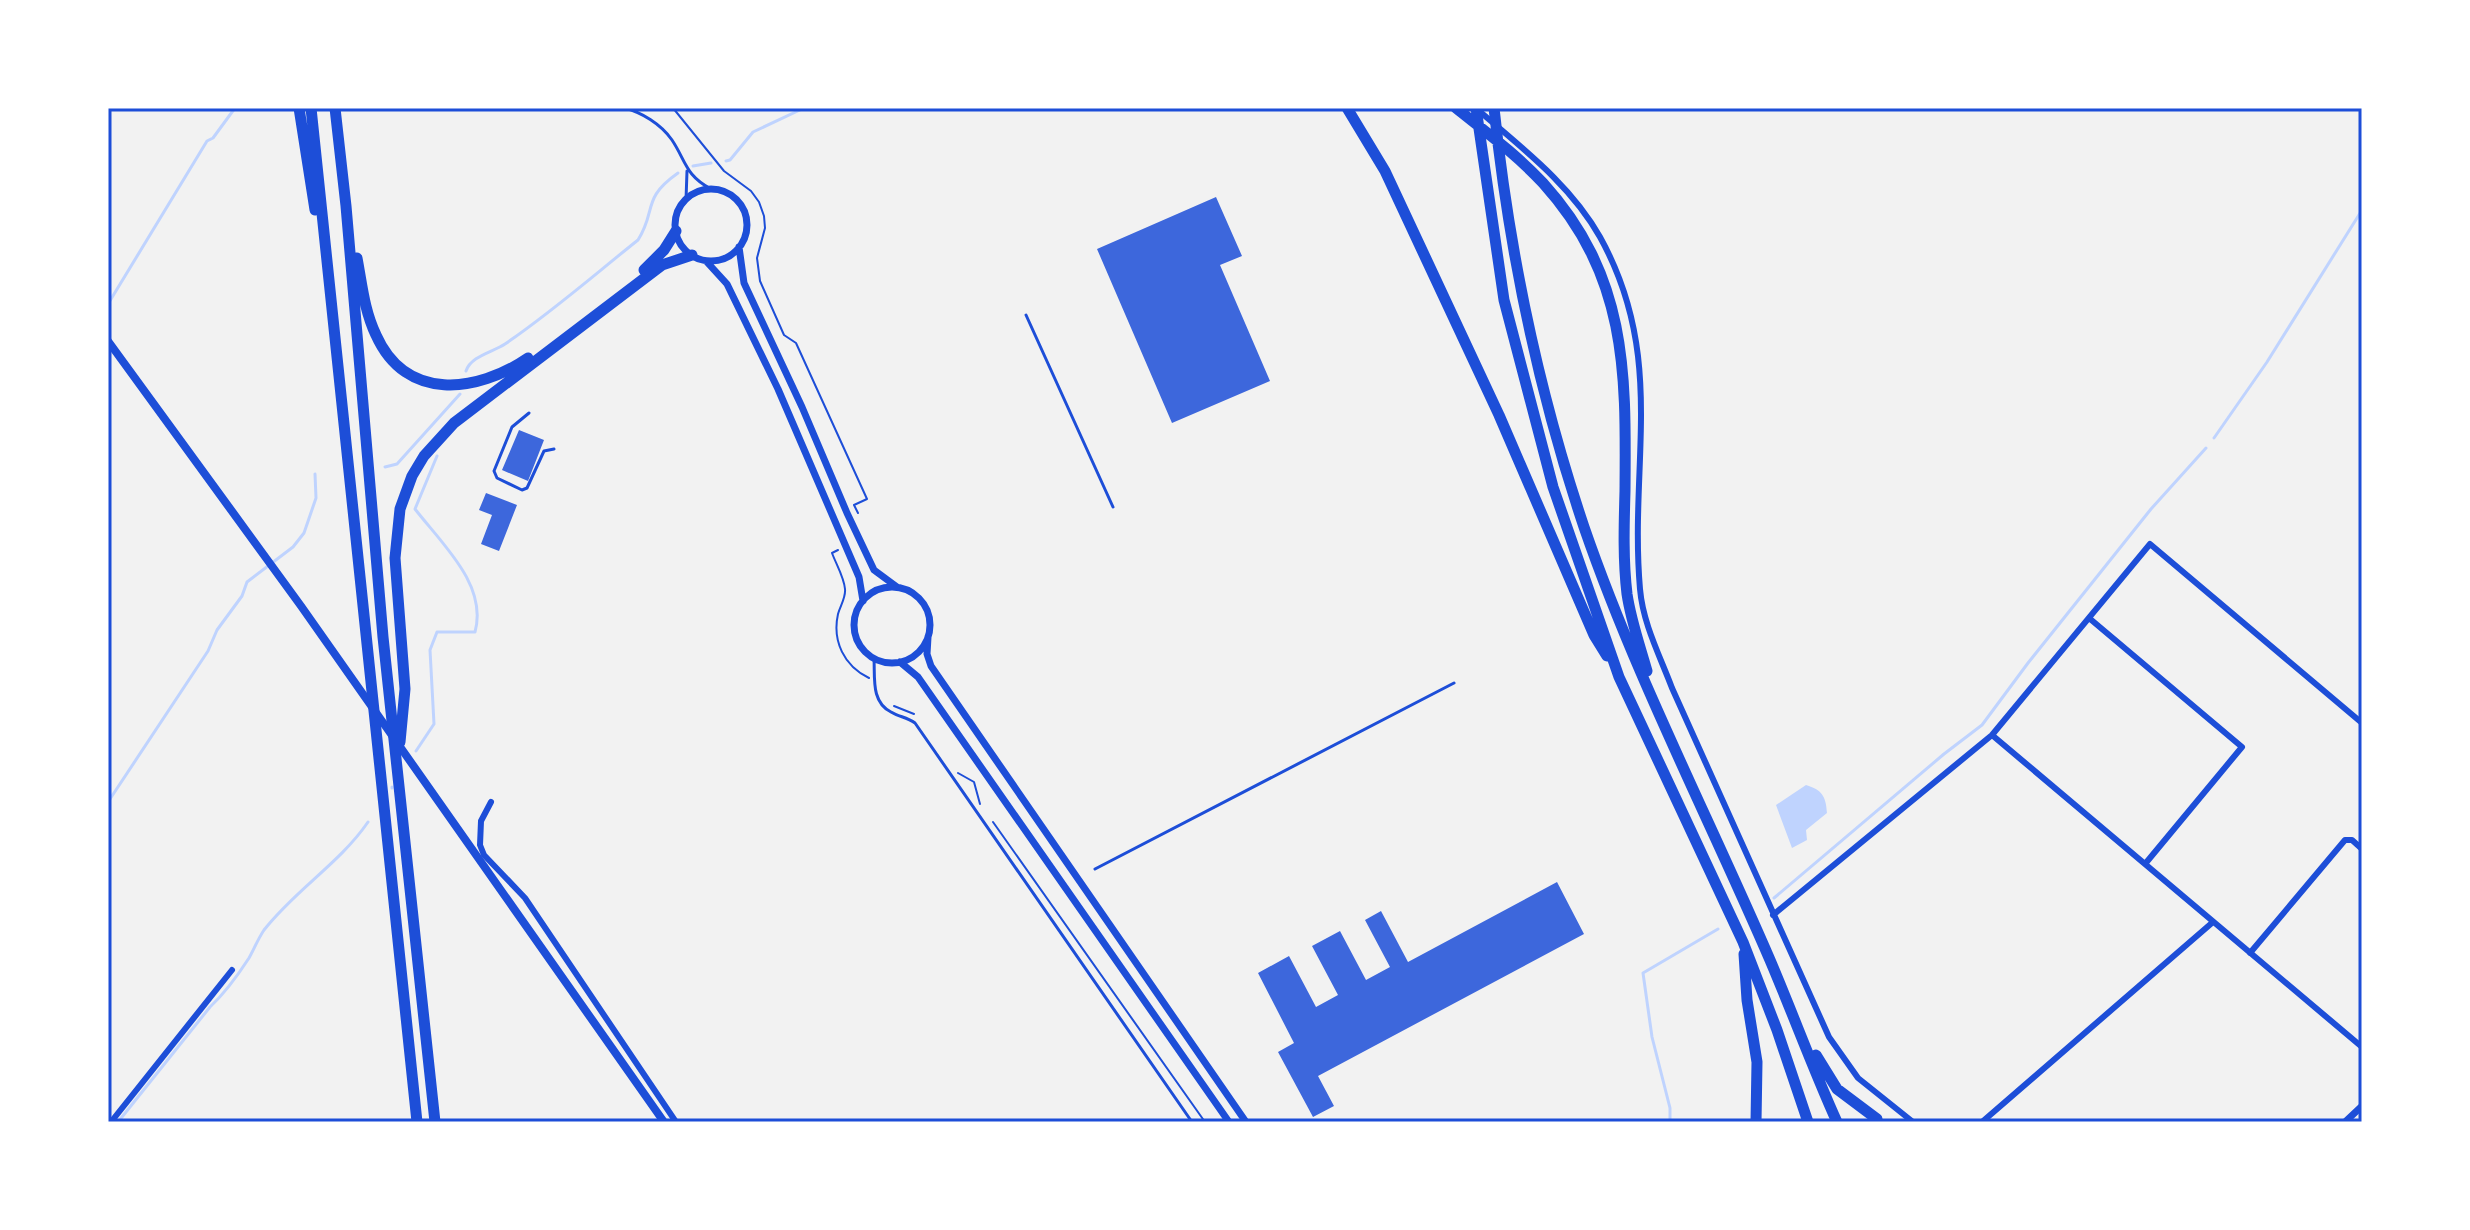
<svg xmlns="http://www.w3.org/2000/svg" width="2470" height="1230" font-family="'Noto Sans',sans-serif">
<rect width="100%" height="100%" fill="#f2f2f2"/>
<path fill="#bfd3fe" d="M1806 785C1822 790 1826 796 1827 813L1806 830 1807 840 1792 848 1776 805Z"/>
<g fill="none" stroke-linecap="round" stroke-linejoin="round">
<path stroke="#bfd3fe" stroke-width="3" d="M726 161 730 160 753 132 804 108
M693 166 711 163
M108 304 207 141 213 138 235 108
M466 371C471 356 493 352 505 344 552 312 594 275 638 240 657 210 641 199 678 173
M2214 438 2267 362 2362 210
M385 467 397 464 460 394
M416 751 434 724 430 650 437 632H475C488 585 442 544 415 509L437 456
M392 788V787
M108 802 208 651 217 630 242 596 247 582 293 547 304 533 316 498 315 474
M1774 898 1944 754 1982 725 2028 663 2151 509 2206 448
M118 1122 210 1007C225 993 238 975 249 958 254 949 258 939 264 930 295 890 340 863 368 822
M1670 1122V1108L1652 1037 1643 973 1718 929"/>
</g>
<path fill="#3d67dc" d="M1216 197 1242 256 1220 265 1270 381 1172 423 1097 249Z
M519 430 544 440 528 481 502 470Z
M486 493 517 505 499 551 481 544 492 515 479 510Z
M1557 882 1584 934 1318 1076 1334 1106 1313 1117 1278 1052 1294 1043 1258 973 1289 956 1316 1007 1338 995 1312 946 1340 931 1366 980 1390 967 1365 920 1381 911 1408 962Z"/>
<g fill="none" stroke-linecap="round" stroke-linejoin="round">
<path stroke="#1d4ed8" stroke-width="2" d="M673 108 724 171 751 191 759 202 764 216 765 228 757 258 760 281 784 335 796 343 867 499 854 505 858 513
M838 550 832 553C836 564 844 577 845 589 846 598 840 606 838 614 832 641 844 666 869 678
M894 706 914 714
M958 773 974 782 980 804
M993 822 1205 1122"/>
<path stroke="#1d4ed8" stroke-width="3" d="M624 108C641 112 661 124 672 140 686 161 685 175 711 189
M686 200 687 171
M1026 315 1113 507
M529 413 512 427 494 471 497 478 522 490 527 488 544 451 554 449
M874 659C875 678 871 702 891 712 899 717 907 717 915 723L1192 1122
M1095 869 1454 683"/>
<path stroke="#1d4ed8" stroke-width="6" d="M1478 110C1522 148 1571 185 1600 237 1667 358 1629 462 1640 589 1643 624 1660 656 1672 688L1829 1037 1858 1078 1913 1122
M2089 618 2242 747 2145 864
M1992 735 2362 1047
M491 802 481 821 480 845 484 855 525 898 676 1122
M1773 915 1992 735 2150 544 2362 723
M2250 953 2345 840H2352L2362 849
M111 1122 232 970
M1982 1122 2213 922"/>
<path stroke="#1d4ed8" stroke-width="7" d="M675 225a36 36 0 1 1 72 0a36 36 0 1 1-72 0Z
M739 247 744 283 802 407 847 513 874 570 897 587
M706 261 727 284 778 389 859 577 863 601
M854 625a38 38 0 1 1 76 0a38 38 0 1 1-76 0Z
M928 637 927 654 931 666 1246 1122
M900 662 918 677 1229 1122
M2345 1122 2362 1106"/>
<path stroke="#1d4ed8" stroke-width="8" d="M108 341 301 606 664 1122"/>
<path stroke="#1d4ed8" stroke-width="11" d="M299 108 315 210
M311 108 417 1122
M335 108 346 206 383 637 435 1122
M1347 108 1385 171 1499 415 1594 635 1607 656
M1456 108C1486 132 1517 155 1543 183 1628 277 1626 373 1625 491 1624 526 1623 560 1627 594 1631 621 1640 646 1647 671
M1476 108 1504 300 1553 487 1619 677 1743 942 1777 1030 1808 1122
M1494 108C1509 251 1538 390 1584 527 1635 675 1708 816 1770 960 1793 1014 1813 1069 1837 1122
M357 258C362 284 364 310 376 335 406 402 477 393 528 358
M644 270 664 250 676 231
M400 742 405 689 395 558 400 509 412 476 424 456 454 423 662 265 692 255
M1744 954 1747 1000 1757 1062 1756 1122
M1816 1055 1837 1089 1877 1119"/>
</g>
<rect width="2470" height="1230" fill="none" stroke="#ffffff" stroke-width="220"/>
<rect x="110" y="110" width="2250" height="1010" fill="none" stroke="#1d4ed8" stroke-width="3"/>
</svg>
